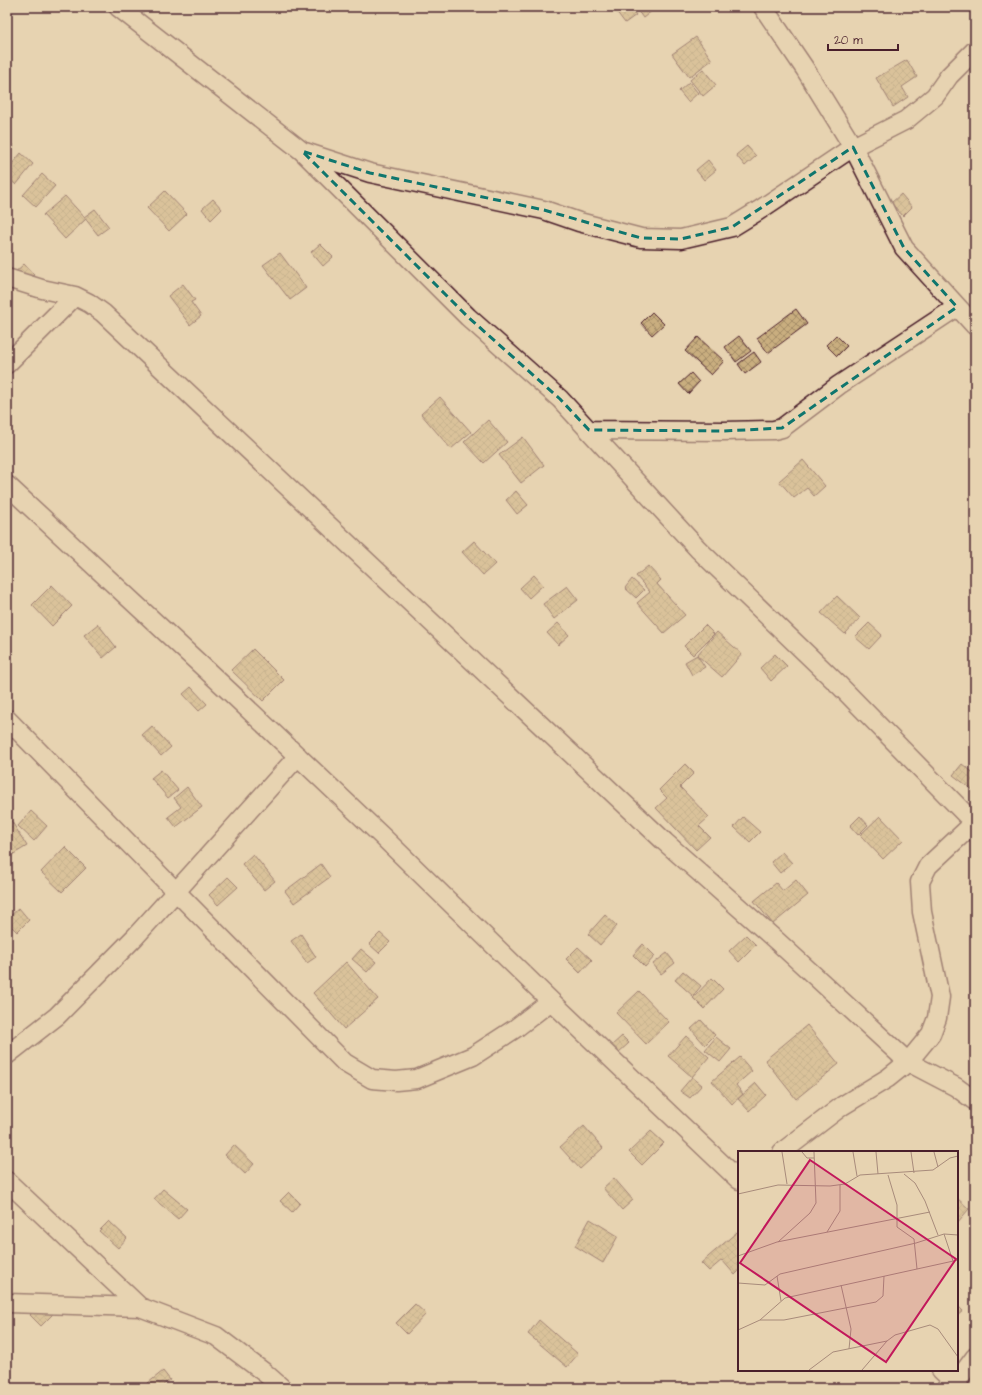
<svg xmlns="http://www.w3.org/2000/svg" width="982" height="1395" font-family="'Architects Daughter',sans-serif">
<defs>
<pattern id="building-cross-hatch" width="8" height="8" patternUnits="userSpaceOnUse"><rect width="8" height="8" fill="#c9ae7f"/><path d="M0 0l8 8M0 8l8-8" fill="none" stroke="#a58d68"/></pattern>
</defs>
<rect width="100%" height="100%" fill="#e7d3b1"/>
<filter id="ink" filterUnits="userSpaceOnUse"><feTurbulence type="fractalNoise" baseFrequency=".025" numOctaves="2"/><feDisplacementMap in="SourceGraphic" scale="8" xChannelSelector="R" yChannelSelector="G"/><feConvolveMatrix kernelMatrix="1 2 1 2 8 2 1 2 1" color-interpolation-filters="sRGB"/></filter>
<g filter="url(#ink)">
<path fill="url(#building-cross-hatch)" stroke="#4a1f2b" d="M613 7H630L636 15 625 23Z
M635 7H651L653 10 643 18Z
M696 37 712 60 689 77 672 54Z
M907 60 917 77 902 87 908 97 893 107 876 78Z
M703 69 716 85 703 96 690 80Z
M689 82 698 93 688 102 679 91Z
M7 138 14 147 7 152Z
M747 146 756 156 745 166 736 155Z
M21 153 33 164 16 185 7 177V170Z
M708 160 716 170 704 180 696 170Z
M42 174 55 186 36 207 23 195Z
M165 191 187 214 169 231 147 208Z
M901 194 912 207 903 216 891 203Z
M65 196 86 219 65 239 43 215Z
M213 199 222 209 211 220 202 209Z
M95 209 109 227 98 235 84 217Z
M320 244 333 257 323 266 311 252Z
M280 253 306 288 290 300 263 265Z
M24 264 44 286 32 297 12 275Z
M183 284 195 300 191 302 201 316 190 325 168 296Z
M796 309 807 324 768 353 757 338Z
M652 312 664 324 652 335 641 323Z
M836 335 847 346 837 356 826 345Z
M739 336 751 351 736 362 725 347Z
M698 337 724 361 711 375 685 351Z
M754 352 761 362 745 374 738 364Z
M691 373 699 382 688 394 679 384Z
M440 397 471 432 451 449 421 414Z
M488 420 507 442 484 463 464 442Z
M523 437 544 465 521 483 499 455Z
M803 460 825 486 814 496 807 488 794 498 779 481Z
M516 491 528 505 517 514 506 500Z
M474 541 495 564 483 575 462 552Z
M648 566 661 580 657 584 685 615 664 633 637 603 650 592 636 576Z
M534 575 543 585 529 598 520 588Z
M632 579 644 590 636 598 625 588Z
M52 585 72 606 52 626 32 605Z
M567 586 578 600 554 619 543 604Z
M837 596 860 618 845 634 821 613Z
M558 623 569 635 558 645 547 633Z
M869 623 882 635 869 649 855 637Z
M98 624 116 647 103 658 84 635Z
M705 625 714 634 693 655 684 646Z
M717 632 742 654 722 677 697 655Z
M253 649 284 680 263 701 231 670Z
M775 654 787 666 771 681 760 668Z
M697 655 705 667 692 675 685 662Z
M191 687 207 704 199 711 183 694Z
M152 726 171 747 161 756 142 735Z
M685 764 694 773 680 787 709 817 699 826 710 837 696 850 656 808 667 798 659 790Z
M962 764 975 774V790L974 791 953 775Z
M161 770 178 790 168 798 151 778Z
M187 787 202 807 176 827 168 817 181 807 174 798Z
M31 811 47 826 34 841 18 826Z
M7 814 27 846 7 858Z
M860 816 868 825 858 835 850 826Z
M880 816 903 840 883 859 860 835Z
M743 817 760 832 750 842 734 827Z
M65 847 86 868 62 892 41 872Z
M782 852 792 863 780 873 771 862Z
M253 854 275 881 264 890 242 864Z
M321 864 330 877 294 903 285 891Z
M228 877 238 887 218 905 209 895Z
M796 880 808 895 773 924 754 901 776 883 783 891Z
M19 908 29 920 17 932 7 922V919Z
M605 915 617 926 600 945 588 934Z
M380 933 390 942 379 953 369 944Z
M301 934 316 957 307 963 291 941Z
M746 935 756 945 739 962 729 951Z
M643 944 655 956 645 967 633 955Z
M578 947 592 960 580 973 566 959Z
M361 949 376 962 367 972 352 959Z
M667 953 675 963 661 974 653 964Z
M346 962 378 999 344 1029 313 993Z
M683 971 701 986 693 996 675 980Z
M712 978 723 989 704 1009 693 998Z
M639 991 669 1022 646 1044 616 1013Z
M701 1020 715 1035 705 1045 691 1029Z
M807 1025 839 1064 796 1099 765 1060Z
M622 1036 629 1043 618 1053 611 1046Z
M686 1036 709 1057 692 1077 668 1056Z
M716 1037 731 1049 720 1062 705 1050Z
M740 1057 752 1071 736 1085 743 1094 732 1104 712 1081Z
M692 1077 702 1085 690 1098 680 1091Z
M756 1083 766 1095 749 1111 738 1099Z
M584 1126 603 1148 580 1169 560 1147Z
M651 1131 664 1143 642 1165 629 1152Z
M234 1145 254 1164 245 1174 225 1155Z
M614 1178 633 1200 622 1210 603 1188Z
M163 1189 187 1209 178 1219 154 1199Z
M289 1192 300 1203 292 1212 280 1201Z
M957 1198 969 1209 957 1223Z
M590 1219 618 1236 603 1263 575 1246Z
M109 1221 127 1238 118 1248 99 1231Z
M737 1232 739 1234V1271L735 1275 722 1260 709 1271 701 1263Z
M43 1302 54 1313 41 1326 30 1315Z
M415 1304 426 1314 407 1334 396 1323Z
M957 1305 963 1311 957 1316Z
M539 1320 578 1354 567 1367 528 1334Z
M163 1371 170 1380 159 1388H152L148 1383Z"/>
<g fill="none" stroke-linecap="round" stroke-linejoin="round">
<g stroke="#4a1f2b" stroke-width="21">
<path id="street" d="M118 7 302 151 468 317 560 399 698 549 840 686 975 824
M763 7 805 69 853 147 904 248 975 326
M305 152 370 173 544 210 579 222 641 238 681 239 732 227 758 211 853 147 906 120 935 96 949 76 975 50
M7 278 42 289 75 296 89 303 103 313 665 842 778 942 908 1062 956 1087 975 1101
M7 364 75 296
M589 430 724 431 774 430 782 428 839 385 957 307
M7 485 229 691 383 837 551 1001 739 1180
M7 719 142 857 345 1063 372 1079 396 1081 417 1079 473 1056 516 1028 551 1001
M7 1055 57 1016 135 937 298 756
M782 1152 842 1106 888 1078 908 1062 931 1034 937 1018 940 997 922 912 920 882 928 866 975 822
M7 1181 140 1307
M7 1303 140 1307 216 1336 265 1373 282 1388
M941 1370 960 1388
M955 1384 975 1357"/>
</g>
<use href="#street" stroke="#e7d3b1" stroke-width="18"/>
</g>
</g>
<path d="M0 0H982V1395H0ZM853 147 904 248 957 307 782 428 724 431 589 430 560 399 468 317 302 151 370 173 544 210 641 238 681 239 732 227Z" fill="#e7d3b1" fill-opacity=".55" fill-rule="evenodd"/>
<path fill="none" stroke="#0f766e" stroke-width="3" stroke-dasharray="8 5" stroke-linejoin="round" d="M853 147 904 248 957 307 782 428 724 431 589 430 560 399 468 317 302 151 370 173 544 210 641 238 681 239 732 227Z"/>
<g transform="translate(738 1151)">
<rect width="220" height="220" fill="#e7d3b1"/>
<path fill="none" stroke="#a88b7b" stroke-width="1" d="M44 1 49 33M64 1 69 7H76M115 1 119 25M138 1 140 23M173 1 176 22M196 1 200 16M166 23 177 32 187 50 200 84M150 24 159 54V76L176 88 179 118M0 43 40 34 92 35 107 33 122 24 195 19 212 7 220 5M89 81 102 60V34M206 83 215 110M40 91 72 62 78 52 76 1M0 105 39 91 192 61M39 125 43 150M0 132 27 134 42 123 178 92 206 83 220 84M103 134 113 178 111 198M22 169H46L138 151 145 145 146 125M0 179 22 169 47 147 220 109M71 219 95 201 149 190M124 219 149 190 157 184 192 174 200 178 220 206"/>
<path fill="#c2185b" fill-opacity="0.15" stroke="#c2185b" stroke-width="2" d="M72 9 218 108 148 211 2 112Z"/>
<rect width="220" height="220" fill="none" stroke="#4a1f2b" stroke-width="2"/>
</g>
<rect width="982" height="1395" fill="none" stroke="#e7d3b1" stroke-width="24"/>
<rect x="12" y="12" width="958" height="1371" fill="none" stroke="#4a1f2b" stroke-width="1.5" filter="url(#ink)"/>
<path d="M828 44v6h70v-6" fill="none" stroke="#4a1f2b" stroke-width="2"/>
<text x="834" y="44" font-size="12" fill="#4a1f2b" stroke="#e7d3b1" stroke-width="3" paint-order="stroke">20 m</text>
</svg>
